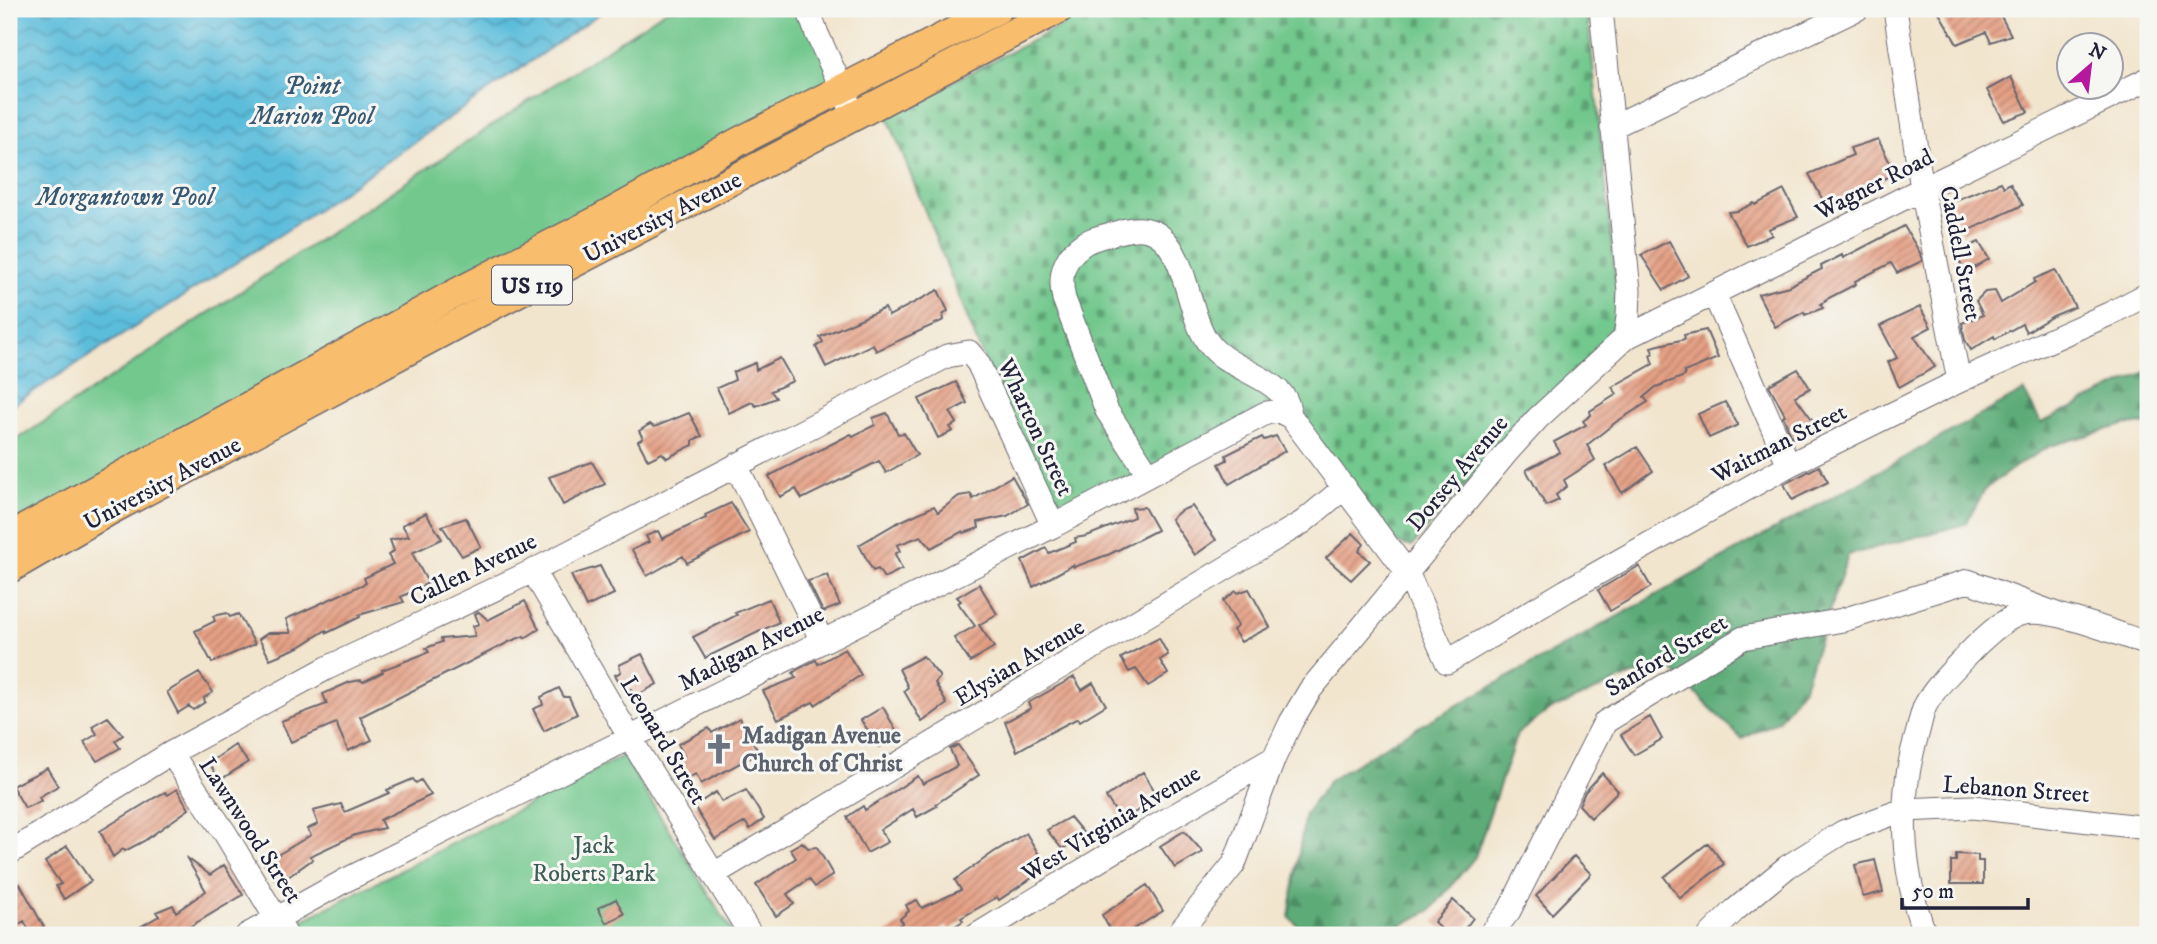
<svg xmlns="http://www.w3.org/2000/svg" width="2157" height="944" font-family="'IM FELL DW Pica',serif">
<defs>
<pattern id="forest-firs" width="22" height="20" patternUnits="userSpaceOnUse" patternTransform="scale(1.75)"><rect width="22" height="20" fill="#5dac78"/><path d="M5 1l3.5 6h-7zM16 11l3.5 6h-7z" fill="#4c8c64"/></pattern>
<pattern id="cemetery-stones" width="16" height="16" patternUnits="userSpaceOnUse" patternTransform="scale(1.75)"><rect width="16" height="16" fill="#72c88d"/><path d="M2 7V4a2 2 0 0 1 4 0v3zM10 15v-3a2 2 0 0 1 4 0v3z" fill="#5da274"/></pattern>
<pattern id="water-waves" width="16" height="10" patternUnits="userSpaceOnUse" patternTransform="scale(1.75)"><rect width="16" height="10" fill="#5cbddb"/><path d="M0 5q4-4 8 0t8 0" fill="none" stroke="#4c99b3"/></pattern>
<pattern id="building-hatch" width="6" height="6" patternUnits="userSpaceOnUse" patternTransform="scale(1.75)"><rect width="6" height="6" fill="#e5a085"/><path d="M-1 1l2-2M0 6l6-6M5 7l2-2" fill="none" stroke="#b9826e"/></pattern>
</defs>
<rect width="100%" height="100%" fill="#f6f6f2"/>
<filter id="ink" filterUnits="userSpaceOnUse"><feTurbulence type="fractalNoise" baseFrequency=".0143" numOctaves="2"/><feDisplacementMap in="SourceGraphic" scale="14" xChannelSelector="R" yChannelSelector="G"/><feConvolveMatrix kernelMatrix="1 2 1 2 8 2 1 2 1" color-interpolation-filters="sRGB"/></filter>
<filter id="wash" filterUnits="userSpaceOnUse"><feTurbulence type="fractalNoise" baseFrequency=".00686" numOctaves="4" result="noise"/><feDisplacementMap in="SourceGraphic" scale="28" xChannelSelector="R" yChannelSelector="G"/><feGaussianBlur stdDeviation="1.57" result="paint"/><feColorMatrix in="noise" values="0 0 0 0 0 0 0 0 0 0 0 0 0 0 0 0 0 1.4 0 .05"/><feComposite in="paint" operator="in"/></filter>
<g filter="url(#wash)">
<rect width="100%" height="100%" fill="#f2e5ce"/>
<path fill="#72c88d" stroke="#4a7564" stroke-width="2" d="M668 9H810L843 90 9 534V445Z
M623 756 734 935H298L294 929 301 921Z"/>
<path fill="url(#forest-firs)" stroke="#40675a" stroke-width="2" d="M2148 371V425L2127 424 2050 446 2015 467 1985 489 1966 524 1848 555 1804 686 1778 721 1742 739 1672 670 1632 675 1548 711 1517 734 1475 857 1431 910 1382 935H1308L1289 917 1305 814 1330 780 1400 737 2024 391 2041 423Z"/>
<path fill="url(#cemetery-stones)" stroke="#4a7564" stroke-width="2" d="M1094 9H1587L1618 302C1617 321 1611 333 1599 349L1496 450 1412 546 1403 545 1394 540 1296 411 1054 513 983 357 887 115Z"/>
<path fill="url(#water-waves)" stroke="#3f708b" stroke-width="2" d="M22 9H606L292 227 9 407V19Z"/>
<g id="blocks">
<path fill="url(#building-hatch)" d="M1937 9H1997L2011 35 1991 42 1986 32 1957 44Z
M2011 77 2028 112 2004 121 1987 90Z
M1878 139 1895 173 1827 208 1809 174 1853 155 1850 148Z
M2001 182 2004 187 2010 183 2023 205 1963 233 1948 203Z
M1784 190 1798 217 1768 229 1772 235 1747 246 1728 212 1738 211 1754 203 1755 205Z
M1904 226 1920 253 1922 261 1897 273 1891 263 1855 281 1856 284 1825 300 1826 301 1820 304 1823 308 1805 315 1804 312 1775 327 1758 294 1789 286 1822 269 1821 266 1842 255 1843 258Z
M1669 241 1688 276 1664 290 1641 255Z
M1979 242 1989 259 1965 273 1955 252Z
M2055 270 2075 307 2053 316 2026 332 2022 324 1995 339 1994 336 1971 350 1965 340 1962 323 1983 315 1976 301 1985 292 1995 291 2001 303 2035 282 2034 279Z
M938 290 948 311 943 315 944 320 876 351 873 344 826 367 816 347 823 342 820 337 885 308 889 316Z
M1920 307 1931 327 1914 336 1935 367 1899 387 1888 362 1897 358 1880 326Z
M1706 330 1718 358 1684 372 1685 376 1656 387 1644 397 1648 402 1616 422 1587 445 1595 460 1564 480 1567 486 1556 495 1559 500 1546 506 1526 470 1560 452 1554 442 1586 425 1583 421 1591 415 1590 411 1617 394 1612 387 1653 364 1650 355 1653 353 1651 347 1685 339 1684 335Z
M780 358 793 381 771 391 776 398 756 406 752 402 729 413 717 388 735 380 733 372 755 363 756 370Z
M1798 369 1810 388 1795 396 1817 426 1792 438 1783 416 1785 415 1769 385Z
M956 382 967 403 950 412 957 423 950 427 953 431 938 438 919 399Z
M1725 402 1738 425 1709 438 1698 414Z
M689 413 702 436 693 440V445L667 458 662 453 648 460 638 441 643 438 639 431 650 424 654 427Z
M887 413 898 434 904 433 917 455 886 473 879 461 802 499 796 489 780 497 769 476 851 434 853 436 875 425 873 418Z
M1276 436 1285 451 1229 484 1219 464 1227 460 1226 455 1262 437 1264 440Z
M1637 447 1653 471 1622 493 1606 466Z
M592 462 605 484 563 505 549 477Z
M1819 466 1828 482 1792 500 1784 484Z
M1012 476 1028 504 1007 516 978 522 979 528 964 533 963 531 931 548 921 536 897 545 900 551 895 554 902 569 884 578 878 569 873 571 859 545 895 524 934 506 938 512 959 496 971 494 973 499Z
M731 503 749 532 687 563 683 556 647 576 632 550 649 542 646 536 658 531 662 539 706 518 705 515Z
M1192 506 1216 540 1195 555 1171 519 1180 511Z
M1144 507 1157 530 1110 554 1074 567 1073 565 1033 587 1022 561 1046 548 1049 553 1076 542 1075 538 1087 536 1134 517 1132 508Z
M426 513 442 539 412 553 428 583 401 597 404 602 359 615 360 617 327 633 326 630 299 647 270 659 259 639 268 633H291L286 619 366 583 364 578 393 564 388 555 394 551 390 540 409 536 402 525Z
M466 518 481 547 462 556 442 526Z
M1353 533 1364 544 1359 551 1370 561 1351 580 1326 558Z
M600 566 614 594 586 607 571 575Z
M1639 566 1651 587 1610 611 1598 590Z
M827 575 840 605 823 612 808 581Z
M979 584 997 614 979 625 994 647 970 662 954 638 975 626 958 603 961 601 957 597Z
M1249 589 1270 627 1241 642 1233 630 1238 626 1223 601 1236 591 1238 593Z
M769 599 779 622 705 658 693 637 737 615 735 613Z
M525 601 539 629 525 638 524 636 511 641 360 717 372 740 348 751 336 723 291 742 281 721 327 704 323 694 350 682 361 680 363 682 383 672 382 670 429 652 426 648 442 642 441 639 475 636 473 626 479 624 475 614 479 612 488 620Z
M227 613 230 617 238 614 255 644 212 663 195 631 215 621 213 616Z
M1159 638 1168 655 1160 660 1168 674 1148 686 1136 669 1129 672 1121 658Z
M845 649 861 675 815 705 813 702 778 719 763 691 796 678 793 673 798 669 816 660 818 664Z
M642 654 657 684 634 697 631 689 625 691 615 675 621 672 619 665Z
M923 656 940 677 935 683 947 704 922 722 904 691 908 687 899 669Z
M199 673 213 692 204 698 205 702 193 710 189 706 178 713 167 692Z
M1074 677 1082 690 1093 683 1106 705 1080 721 1078 718 1047 734 1017 751 1005 722 1031 708 1028 703Z
M559 688 564 697H569L577 714 544 731 533 709 543 705 541 697Z
M883 707 898 734 879 747 861 720Z
M108 717 123 735 115 741 120 748 97 761 84 742 97 734 92 726Z
M1650 717 1662 739 1634 755 1621 735Z
M740 718 759 753 701 784 696 774 685 779 675 761 684 756 678 744 709 728 712 733Z
M235 745 248 762 220 780 209 763Z
M958 745 979 775 936 804 937 806 917 817 913 809 880 830 888 842 867 853 847 817 863 806 865 810 918 776 923 784 957 766 950 749Z
M47 768 58 786 39 797 41 801 25 808 12 786Z
M1143 772 1156 793 1144 801 1146 806 1121 820 1106 797Z
M1602 773 1618 791 1591 818 1579 805 1585 792Z
M413 779 416 783 421 780 431 795 380 820 384 828 355 835 310 856 313 859 278 884 264 863 311 835 307 829 318 824 313 811 341 804 345 812 389 793 387 790Z
M177 789 189 809 144 841 125 851 123 849 113 857 100 831 154 798 165 792 168 795Z
M746 790 764 819 750 829 745 822 715 840 694 806 716 792 722 802Z
M1070 817 1085 835 1062 849 1047 830Z
M1184 831 1203 852 1175 868 1160 846Z
M1026 833 1047 868 999 900 997 897 961 918 963 921 949 930 946 926 930 935H883L903 923 900 919 909 911 906 905 917 900 922 908 961 890 955 880 994 852Z
M802 842 808 848 817 847 833 875 815 887 809 879 787 894 794 904 776 916 756 885 796 858 790 849Z
M1708 843 1724 864 1680 898 1664 877Z
M67 846 91 881 64 899 56 886 61 884 45 862Z
M1956 854 1978 855V861H1983V884H1951V861H1956Z
M1574 856 1591 874 1552 914 1536 896Z
M186 857 210 875 224 865 243 895 186 929 189 935H126L159 916 156 912 173 905 176 912 206 891Z
M1875 860 1883 892 1863 897 1855 865Z
M20 884 44 927 31 934 24 921 15 927 9 916V892Z
M1147 885 1163 911 1124 935H1113L1102 915Z
M616 899 624 914 606 923 598 908Z
M1453 900 1473 918 1460 935H1448L1434 922Z"/>
</g>
</g>
<g filter="url(#ink)">
<use href="#blocks" fill-opacity="0" stroke="#6b666e" stroke-width="2"/>
<g fill="none" stroke-linecap="round" stroke-linejoin="round">
<g stroke="#6b666e" stroke-width="25">
<path id="minor" d="M808 9 817 34 849 104
M1895 9 1922 189 1959 381
M1612 127 1857 9
M1714 294 1789 465
M1625 338 1922 189 2148 79
M736 465 822 641
M1149 475 1107 411 1064 299C1059 278 1062 261 1079 247 1090 238 1105 236 1119 232 1190 210 1180 308 1210 345 1226 366 1269 376 1284 397 1288 402 1289 411 1291 417
M533 571 630 738 751 935
M171 753 225 833 286 935
M9 853 171 753 327 668 533 571 947 356 969 352 978 363 1053 526
M714 874 1303 522 1345 487
M247 935 346 880 1053 526 1266 413 1279 411 1291 417 1407 572 1447 662 1566 591 1789 465 1959 381 2109 314 2148 294
M977 935 1144 833 1274 758
M1177 935 1234 864 1274 758 1291 722 1310 690 1508 451 1538 418 1625 338 1628 317 1629 291 1601 9
M1490 935 1509 911 1605 722 1743 638 1843 620 1968 581 2067 618
M1710 935 1735 910 1787 867 1843 832 1903 810 1973 807 2148 828
M1925 935C1901 869 1897 798 1918 731 1920 723 1922 713 1925 706 1934 688 1952 671 1966 656 1978 643 2003 619 2020 614 2049 605 2118 634 2148 644"/>
</g>
<g stroke="#6b666e" stroke-width="31">
<path id="major" d="M9 537 452 295 598 220 738 142 998 9
M9 569 109 511 465 320 1059 9"/>
</g>
<use href="#minor" stroke="#fff" stroke-width="23"/>
<use href="#major" stroke="#f9be6d" stroke-width="28"/>
</g>
</g>
<defs>
<g id="church-bare" transform="scale(2.415)"><path d="M-1.2-6h2.4v3.5h3.3v2.4h-3.3V6h-2.4V-.1h-3.3v-2.4h3.3Z" fill="#6b7280" stroke="#f6f6f2" stroke-width="2.5" paint-order="stroke"/></g>
</defs>
<g fill-rule="evenodd">
<use href="#church-bare" x="719" y="749"/>
</g>
<g text-anchor="middle" stroke-width="6" stroke-linejoin="round" paint-order="stroke">
<rect fill="#f6f6f2" stroke="#626272" stroke-width="2" x="492" y="265.5" width="80" height="39" rx="5"/>
<g font-size="23" font-weight="bold" fill="#22223b">
<text x="532" y="293">US 119</text>
</g>
<g font-size="24" fill="#22223b" stroke="#f6f6f2">
<text transform="translate(1874 184) rotate(-27)" y="8">Wagner Road</text>
<text transform="translate(662 217) rotate(-27)" y="8">University Avenue</text>
<text transform="translate(1961 253) rotate(79)" y="8">Caddell Street</text>
<text transform="translate(1036 427) rotate(65)" y="8">Wharton Street</text>
<text transform="translate(1779 443) rotate(-27)" y="8">Waitman Street</text>
<text transform="translate(1457 473) rotate(-50)" y="8">Dorsey Avenue</text>
<text transform="translate(162 483) rotate(-28)" y="8">University Avenue</text>
<text transform="translate(473 569) rotate(-26)" y="8">Callen Avenue</text>
<text transform="translate(751 648) rotate(-27)" y="8">Madigan Avenue</text>
<text transform="translate(1666 655) rotate(-31)" y="8">Sanford Street</text>
<text transform="translate(1019 662) rotate(-31)" y="8">Elysian Avenue</text>
<text transform="translate(664 740) rotate(59)" y="8">Leonard Street</text>
<text transform="translate(2016 789) rotate(4)" y="8">Lebanon Street</text>
<text transform="translate(1111 823) rotate(-31)" y="8">West Virginia Avenue</text>
<text transform="translate(251 830) rotate(57)" y="8">Lawnwood Street</text>
</g>
<g font-size="24" font-weight="bold" fill="#5b616d" stroke="#f6f6f2" text-anchor="start">
<text x="742" y="743">Madigan Avenue<tspan x="742" dy="28">Church of Christ</tspan></text>
</g>
<g font-size="24" fill="#3e5c58" stroke="#f6f6f2">
<text x="594" y="853">Jack<tspan x="594" dy="28">Roberts Park</tspan></text>
</g>
<g font-size="26" font-style="italic" fill="#365873" stroke="#f6f6f2">
<text x="312" y="94">Point<tspan x="312" dy="30">Marion Pool</tspan></text>
<text x="125" y="205">Morgantown Pool</text>
</g>
</g>
<rect width="2157" height="944" fill="none" stroke="#f6f6f2" stroke-width="35"/>
<g transform="translate(2090 66) rotate(28)"><circle r="33" fill="#f6f6f2" stroke="#a1a1a9" stroke-width="2"/>
<path d="M0-5L12 26L0 18L-12 26Z" fill="#b5179e"/>
<text y="-10" font-size="19" font-weight="bold" text-anchor="middle" fill="#22223b">N</text>
</g>
<path d="M1902 898v10h126v-10" fill="none" stroke="#22223b" stroke-width="3.5"/>
<text x="1912" y="898" font-size="21" fill="#22223b" stroke="#f6f6f2" stroke-width="5" paint-order="stroke">50 m</text>
</svg>
